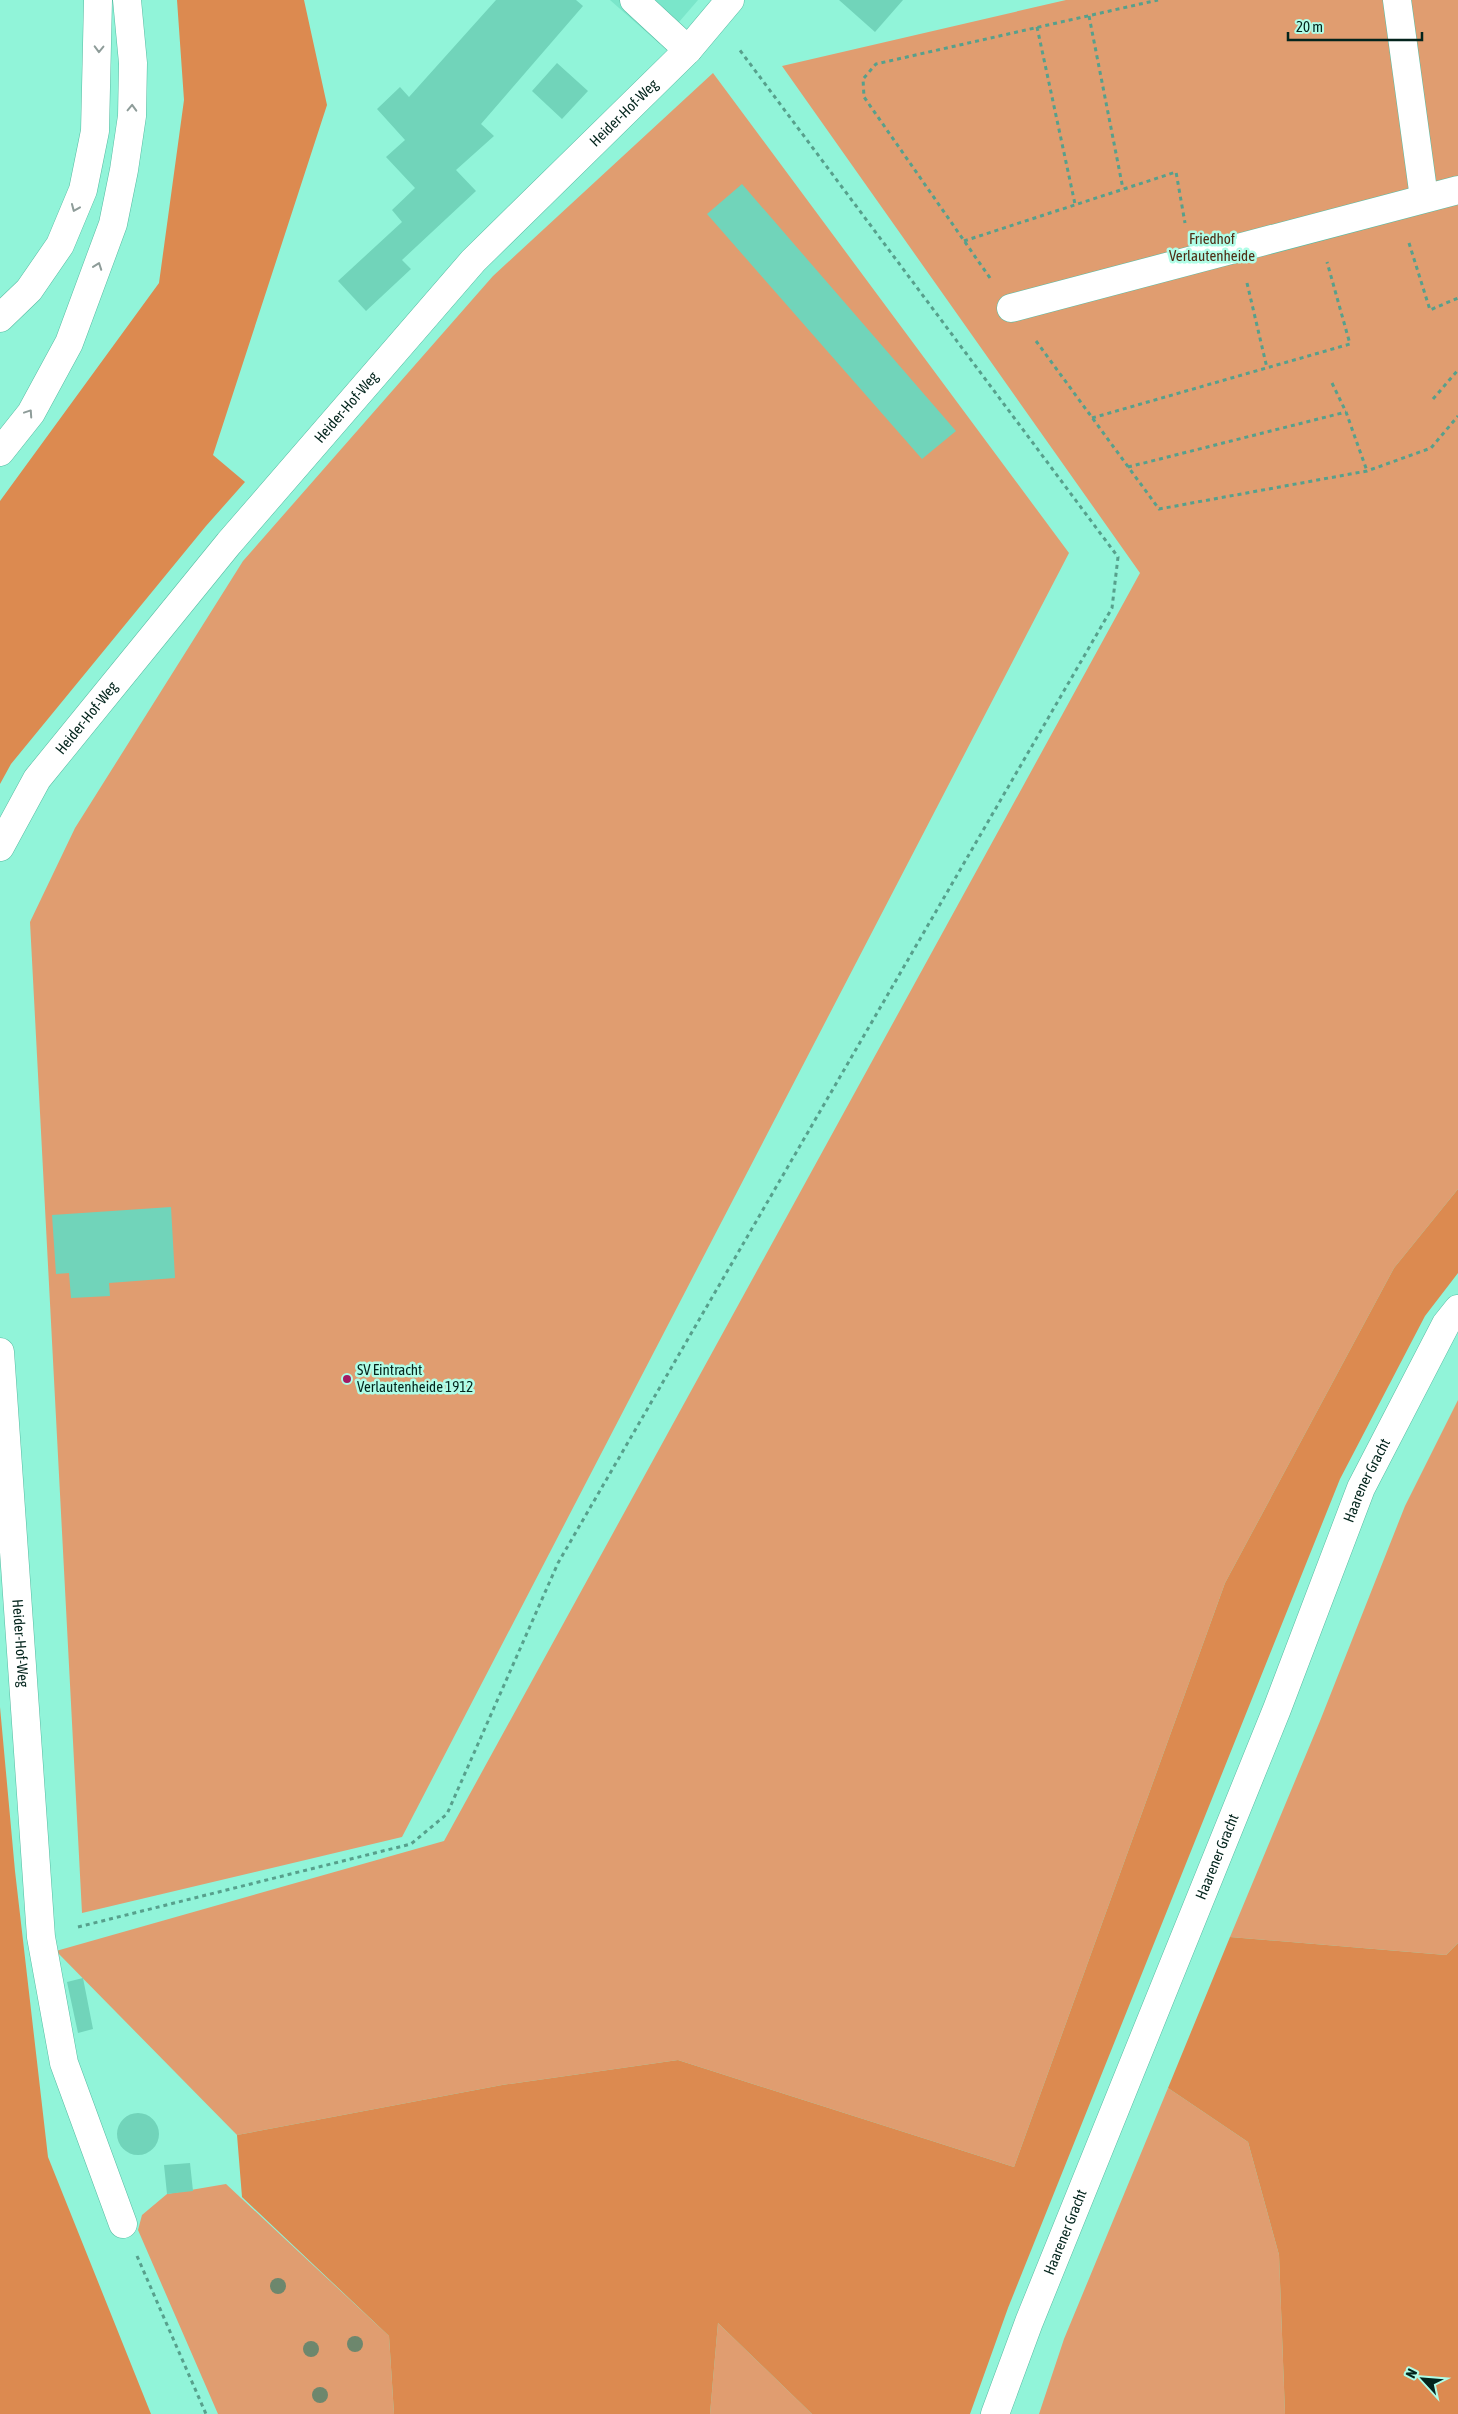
<svg xmlns="http://www.w3.org/2000/svg" width="1458" height="2414" font-family="'Asap Condensed',sans-serif">
<rect width="100%" height="100%" fill="#91f4d9"/>
<path fill="#7ae6ca" d="M610 0H698L660 44Z"/>
<path fill="#e09d70" d="M1066 0H1458V1189L1394 1268 1225 1583 1014 2167 678 2060 502 2085 237 2135 56 1951 444 1841 1140 573 782 66Z
M713 73 1069 553 402 1837 82 1913 30 922 75 828 243 561 493 276Z
M1458 1400V1943L1446 1955 1230 1937 1320 1721 1405 1506Z
M1168 2088 1248 2142 1279 2255 1285 2414H1039L1064 2339Z
M226 2184 389 2336 394 2414H218L138 2230 142 2215 167 2194Z
M718 2323 812 2414H710Z"/>
<path fill="#dc8a50" d="M177 0H304L327 105 213 455 245 482 206 526 11 764 0 784V501L159 283 184 100Z
M1458 1189V1273L1425 1316 1340 1479 1008 2308 970 2414H812L718 2323 710 2414H394L389 2336 242 2197 237 2135 502 2085 678 2060 1014 2167 1225 1583 1394 1268Z
M0 1707 15 1871 48 2157 151 2414H0Z
M1230 1937 1446 1955 1458 1943V2414H1285L1279 2255 1248 2142 1168 2088Z"/>
<path fill="#71d4ba" d="M496 0H576L583 6 481 124 494 136 456 170 476 191 402 260 411 269 366 311 338 281 402 222 392 210 415 188 386 157 405 140 377 109 400 87 409 97Z
M839 0H903L875 32Z
M557 63 588 91 562 119 532 91Z
M742 184 956 431 922 459 707 214Z
M171 1207 175 1278 109 1283 110 1296 71 1298 69 1273 56 1274 52 1215Z
M83 1978 93 2029 78 2033 67 1982Z
M117 2134a21 21 0 1 1 42 0a21 21 0 1 1-42 0Z
M190 2163 193 2191 167 2194 164 2165Z"/>
<g fill="none" stroke-linecap="round" stroke-linejoin="round">
<g stroke="#57bba2" stroke-width="29">
<g id="minor">
<path d="M634 0 688 50"/>
<path d="M1397 0 1424 198"/>
<path d="M1011 308 1458 190"/>
<path id="s1" d="M0 847 37 779 229 543 473 261 688 50 730 0"/>
<path id="s2" d="M0 1352 41 1937 64 2063 123 2224"/>
</g>
</g>
<g stroke="#57bba2" stroke-width="29">
<g id="major">
<path id="s3" d="M995 2414 1029 2322 1277 1709 1361 1488 1446 1324 1458 1309"/>
</g>
</g>
<g stroke="#57bba2" stroke-width="29">
<path id="highway" d="M0 318 29 290 60 245 83 190 95 131 98 0
M0 452 31 413 69 343 113 224 124 170 132 116 133 63 127 0"/>
</g>
<path stroke="#57a08c" stroke-width="3" stroke-dasharray="4 4" stroke-linecap="butt" d="M1089 16 1123 189
M1037 27 1075 204
M964 241 1176 172 1185 223
M1409 243 1430 310 1458 298
M990 278 864 97 863 79 876 64 1158 0
M1247 283 1267 368
M1036 341 1159 509 1367 471 1431 448 1458 416
M1332 383 1346 412 1367 471
M1433 399 1458 370
M1092 418 1350 344 1327 262
M1128 467 1346 412
M78 1927 411 1844 447 1814 558 1563 1112 608 1118 557 739 49
M137 2256 206 2414"/>
<use href="#minor" stroke="#fff" stroke-width="28"/>
<use href="#major" stroke="#fff" stroke-width="28"/>
<use href="#highway" stroke="#fff" stroke-width="28"/>
</g>
<g fill="#6d876d">
<circle cx="278" cy="2286" r="8"/>
<circle cx="355" cy="2344" r="8"/>
<circle cx="311" cy="2349" r="8"/>
<circle cx="320" cy="2395" r="8"/>
</g>
<defs><path id="oneway-chevron" d="M-2-3.5L2.5 0L-2 3.5" fill="none" stroke-width="1.6" stroke-linecap="round" stroke-linejoin="round" transform="scale(1.25)"/></defs>
<g stroke="#8e9c99">
<use href="#oneway-chevron" transform="translate(99 49) rotate(91)"/>
<use href="#oneway-chevron" transform="translate(132 108) rotate(-88)"/>
<use href="#oneway-chevron" transform="translate(75 208) rotate(113)"/>
<use href="#oneway-chevron" transform="translate(98 266) rotate(-70)"/>
<use href="#oneway-chevron" transform="translate(29 413) rotate(-56)"/>
</g>
<circle fill="#a31a63" stroke="#b0fde7" stroke-width="2" cx="347" cy="1379" r="5"/>
<g text-anchor="middle" stroke-width="5" stroke-linejoin="round" paint-order="stroke">
<g font-size="15" fill="#03241c" stroke="#b0fde7">
<text dy="5" stroke="none"><textPath href="#s1" startOffset="966">Heider-Hof-Weg</textPath></text>
<text dy="5" stroke="none"><textPath href="#s1" startOffset="561">Heider-Hof-Weg</textPath></text>
<text dy="5" stroke="none"><textPath href="#s1" startOffset="156">Heider-Hof-Weg</textPath></text>
<text dy="5" stroke="none"><textPath href="#s3" startOffset="1005">Haarener Gracht</textPath></text>
<text dy="5" stroke="none"><textPath href="#s2" startOffset="292">Heider-Hof-Weg</textPath></text>
<text dy="5" stroke="none"><textPath href="#s3" startOffset="600">Haarener Gracht</textPath></text>
<text dy="5" stroke="none"><textPath href="#s3" startOffset="195">Haarener Gracht</textPath></text>
</g>
<g font-size="15" fill="#4f2d15" stroke="#b0fde7">
<text x="1212" y="244">Friedhof<tspan x="1212" dy="17">Verlautenheide</tspan></text>
</g>
<g font-size="15" fill="#03241c" stroke="#b0fde7" text-anchor="start">
<text x="357" y="1375">SV Eintracht<tspan x="357" dy="17">Verlautenheide 1912</tspan></text>
</g>
</g>
<g transform="translate(1423 2379) rotate(296)" stroke="#b0fde7" stroke-width="4" paint-order="stroke">
<path d="M0-4L9 19L0 12L-9 19Z" fill="#03241c"/>
<text y="-8" font-size="14" font-weight="bold" text-anchor="middle" fill="#03241c">N</text>
</g>
<path d="M1288 32v8h134v-8" fill="none" stroke="#03241c" stroke-width="2.5"/>
<text x="1296" y="32" font-size="15" fill="#03241c" stroke="#b0fde7" stroke-width="4" paint-order="stroke">20 m</text>
</svg>
